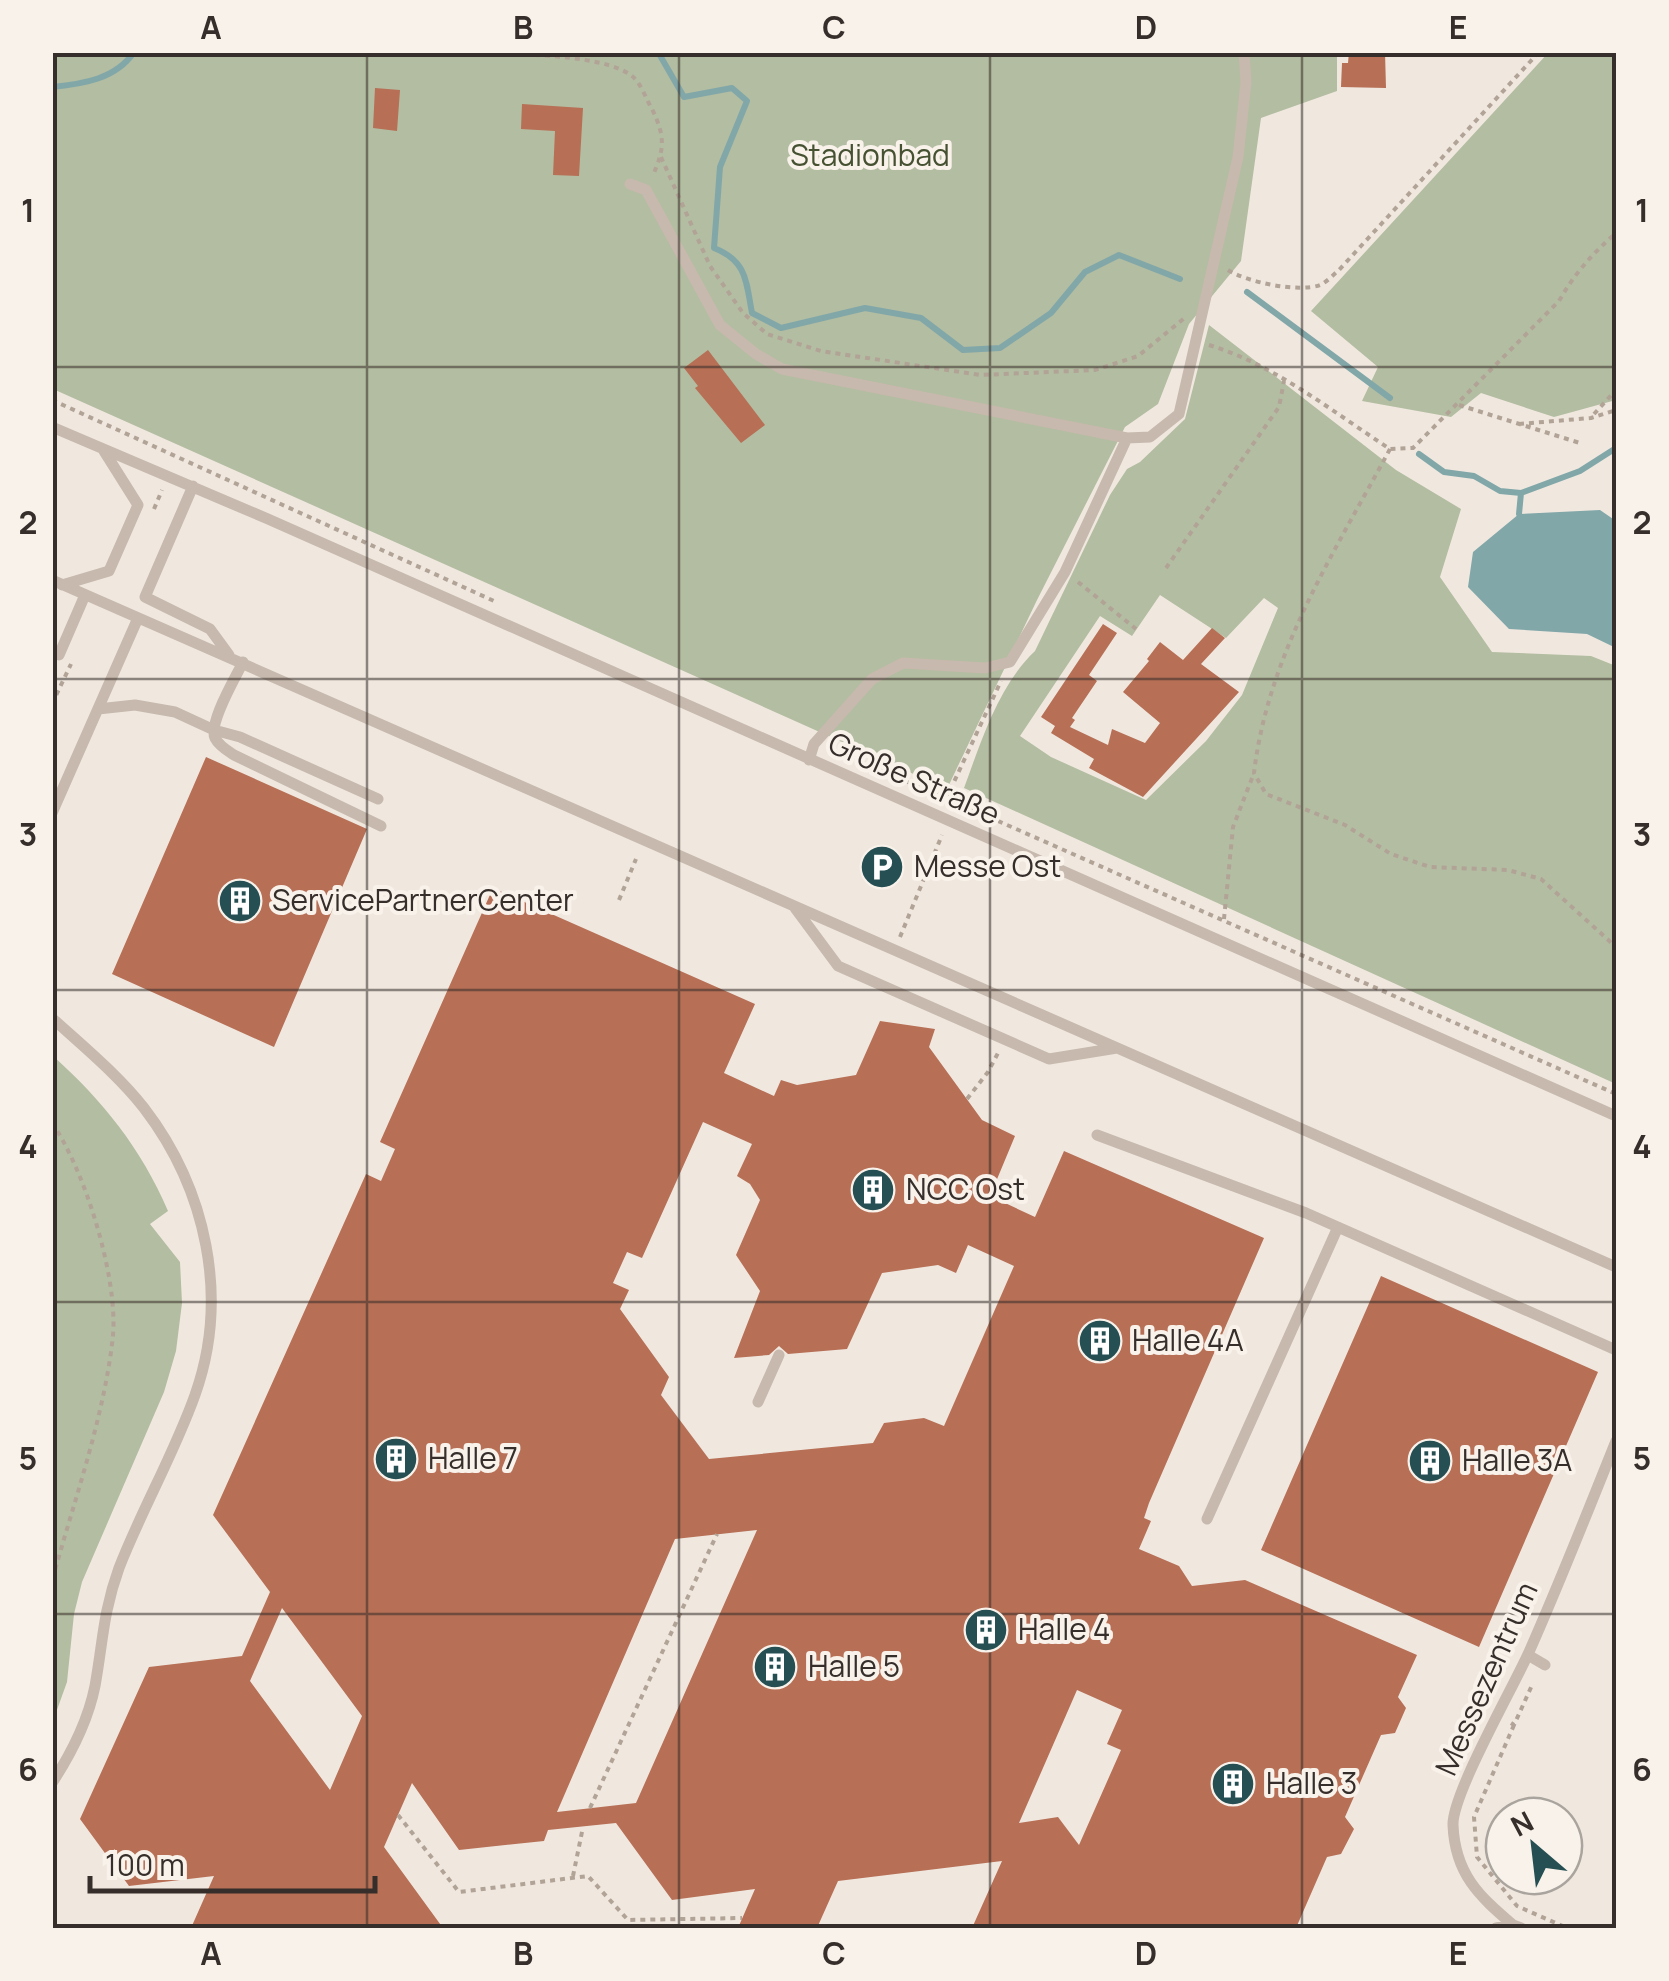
<svg xmlns="http://www.w3.org/2000/svg" width="1669" height="1981" font-family="Manrope,sans-serif">
<rect width="100%" height="100%" fill="#f0e8df"/>
<path fill="#b3bda1" fill-rule="evenodd" d="M53 53H1337V91L1261 118 1241 261 1189 324 1158 404 1125 427 1037 600 947 789 53 389Z
M1548 53H1616V400L1554 417 1481 393 1451 417 1362 401 1378 367 1311 311Z
M1209 325 1396 470 1461 509 1440 577 1492 652 1591 656 1616 666V1084L964 788C981 742 998 686 1035 651L1110 495 1127 469 1140 462 1185 419ZM1160 595 1226 638 1264 598 1278 608 1242 695 1206 741 1146 800 1051 757 1020 736 1100 616 1132 636Z
M53 1056C103 1101 141 1148 168 1211L150 1224 180 1262 182 1303 176 1351 164 1392 82 1582 74 1614 67 1682 53 1721Z"/>
<path fill="#82a7a9" d="M1600 510 1616 521V648L1587 634 1509 629 1468 587 1473 552 1519 514Z"/>
<g fill="none" stroke-linecap="round" stroke-linejoin="round">
<path stroke="#82a7a9" stroke-width="6" d="M658 52 684 97 732 88 747 101 720 167 714 248C747 261 746 281 752 313L781 328 865 308 921 318 963 350 1000 348 1051 313 1085 272 1119 255 1180 279
M52 87C83 84 116 79 134 52
M1247 292 1390 398
M1419 454 1444 472 1474 476 1500 491 1521 493 1519 514 1522 520
M1521 493 1580 471 1616 448"/>
</g>
<path fill="#b76f56" fill-rule="evenodd" d="M1349 52H1385L1386 88 1341 87 1342 63H1348Z
M375 88 400 90 397 131 373 128Z
M522 104 583 108 579 176 553 175 555 131 521 129Z
M708 350 765 425 741 443 695 388 698 386 684 368Z
M1103 624 1117 633 1089 675 1097 681 1072 718 1075 720 1070 727 1108 745 1112 729 1145 743 1160 723 1123 692 1149 661 1147 659 1160 642 1183 660 1212 628 1225 638 1201 664 1239 692 1143 797 1089 768 1094 759 1051 733 1055 726 1041 717Z
M206 757 367 829 274 1047 112 974Z
M493 888 755 1004 724 1073 774 1096 781 1080 797 1085 856 1075 880 1021 935 1029 929 1047 982 1120 1015 1136 990 1196 1035 1217 1064 1151 1264 1238 1149 1503 1144 1518 1151 1521 1139 1549 1179 1566 1192 1586 1245 1580 1417 1655 1398 1697 1406 1708 1395 1733 1381 1735 1345 1817 1354 1829 1341 1854 1327 1857 1296 1928H972L1002 1861 838 1881 817 1928H738L755 1889 672 1900 616 1823 548 1830 544 1841 459 1850 412 1783 384 1847 443 1928H191L214 1876 129 1886 80 1819 149 1667 242 1656 270 1592 213 1515 366 1174 381 1181 395 1149 380 1142ZM703 1122 752 1144 737 1176 750 1184 760 1200 736 1255 760 1291 734 1358 769 1355 779 1346 788 1354 847 1349 882 1273 938 1265 956 1273 968 1245 1014 1266 944 1426 924 1418 884 1423 873 1443 709 1459 661 1395 669 1377 620 1309 629 1290 613 1283 627 1252 642 1258ZM757 1530 636 1803 557 1812 675 1539ZM282 1608 362 1716 330 1790 250 1681ZM1077 1690 1122 1710 1107 1744 1121 1750 1079 1845 1058 1817 1019 1823Z
M1381 1276 1598 1372 1479 1647 1261 1550Z"/>
<g fill="none" stroke-linecap="round" stroke-linejoin="round">
<path stroke="#b2a397" stroke-width="4" stroke-dasharray="5 5" stroke-linecap="butt" d="M455 52C497 55 600 51 632 76 641 83 646 99 652 109 665 136 665 148 653 175
M661 157 710 266 743 313 767 334 821 351 980 375 1095 370 1138 356 1187 316
M1228 270C1246 282 1299 293 1320 285 1327 282 1334 274 1339 270L1539 52
M1209 345C1275 365 1333 412 1390 449L1413 448 1559 301C1575 273 1592 254 1616 233
M52 400 494 601
M1459 405 1583 444
M1594 414 1616 390
M1519 424 1591 418 1616 410
M1390 449C1334 553 1268 654 1254 773L1266 794 1345 825 1391 854 1430 867 1508 870 1541 879 1616 947
M154 509 162 490
M1166 568 1279 407 1284 381
M1078 582 1136 629
M52 704 71 664
M860 762 946 798 1616 1094
M946 799 1001 681
M619 900 636 859
M1224 919 1233 827 1254 773
M900 937 942 835
M967 1099 988 1072 998 1053
M52 1123C85 1170 118 1278 113 1335 105 1415 73 1504 52 1581
M1511 1723 1514 1725 1533 1683
M1514 1725 1474 1817 1477 1857 1517 1906 1567 1928
M590 1808 717 1534
M398 1815 459 1892 588 1876 628 1920 742 1918
M573 1876 583 1827"/>
<path stroke="#c7b9ad" stroke-width="11" d="M630 184 646 190 720 325 756 354 782 369 1127 438 1150 437 1179 414 1238 157 1246 82 1244 52
M52 427 268 519 1616 1116
M193 486 145 597 210 629 229 655
M52 580 1616 1267
M62 585 109 571 138 505 104 451
M52 652 59 655 85 595
M243 662C236 677 208 723 215 738 219 746 228 751 234 755L381 826
M98 709 135 705 175 712 214 730 240 737 378 799
M809 760 814 744 872 679 903 663 985 668 1010 662 1065 572 1127 438
M52 813 138 618
M795 908 838 966 1049 1059 1117 1048
M52 1018C84 1047 118 1075 144 1108 206 1189 230 1297 195 1395 174 1454 142 1509 119 1568 103 1612 103 1642 95 1686 88 1721 71 1754 52 1783
M1097 1135 1306 1213 1616 1350
M758 1402 779 1355
M1207 1519 1338 1227
M1528 1655 1545 1665
M1513 1925C1479 1896 1455 1874 1453 1825 1452 1794 1514 1686 1529 1652 1560 1582 1588 1511 1616 1441
M1496 1928 1513 1925 1521 1928"/>
</g>
<path fill="none" stroke="#362e2a" stroke-width="2.5" stroke-opacity="0.55" d="M367 52V1928M679 52V1928M990 52V1928M1302 52V1928M52 367H1616M52 679H1616M52 990H1616M52 1302H1616M52 1614H1616"/>
<defs>
<g id="parking-disc" transform="scale(2.25)"><circle r="9.5" fill="#254f52" stroke="#f8f2eb"/><path d="M-3.5-5.5H1a3.5 3.5 0 0 1 0 7H-1V5.5H-3.5ZM-1-3.4V-.6H.8a1.4 1.4 0 0 0 0-2.8Z" fill="#fff"/></g>
<g id="building-disc" transform="scale(2.25)"><circle r="9.5" fill="#254f52" stroke="#f8f2eb"/><path d="M-4-6H4V6H1V3H-1V6H-4ZM-2.5-4.3h1.7v1.8h-1.7ZM.8-4.3h1.7v1.8H.8ZM-2.5-1h1.7V.8h-1.7ZM.8-1h1.7V.8H.8Z" fill="#fff"/></g>
</defs>
<g fill-rule="evenodd">
<use href="#parking-disc" x="882" y="867"/>
<use href="#building-disc" x="240" y="901"/>
<use href="#building-disc" x="873" y="1190"/>
<use href="#building-disc" x="1100" y="1341"/>
<use href="#building-disc" x="396" y="1459"/>
<use href="#building-disc" x="1430" y="1461"/>
<use href="#building-disc" x="986" y="1630"/>
<use href="#building-disc" x="775" y="1667"/>
<use href="#building-disc" x="1233" y="1784"/>
</g>
<g text-anchor="middle" stroke-width="8" stroke-linejoin="round" paint-order="stroke">
<g font-size="30" fill="#455131" stroke="#f8f2eb">
<text x="870" y="166">Stadionbad</text>
</g>
<g font-size="30" fill="#362e2a" stroke="#f8f2eb">
<text transform="translate(914 779) rotate(24)" y="10">Große Straße</text>
<text transform="translate(1487 1679) rotate(-66)" y="10">Messezentrum</text>
</g>
<g font-size="30" fill="#362e2a" stroke="#f8f2eb" text-anchor="start">
<text x="914" y="877">Messe Ost</text>
<text x="272" y="911">ServicePartnerCenter</text>
<text x="906" y="1200">NCC Ost</text>
<text x="1132" y="1351">Halle 4A</text>
<text x="428" y="1469">Halle 7</text>
<text x="1462" y="1471">Halle 3A</text>
<text x="1018" y="1640">Halle 4</text>
<text x="808" y="1677">Halle 5</text>
<text x="1266" y="1794">Halle 3</text>
</g>
</g>
<rect width="1669" height="1981" fill="none" stroke="#f8f2eb" stroke-width="110"/>
<g transform="translate(1534 1846) rotate(332)"><circle r="48" fill="#f8f2eb" stroke="#aaa49e" stroke-width="2.5"/>
<path d="M0-8L18 38L0 25L-18 38Z" fill="#254f52"/>
<text y="-15" font-size="28" font-weight="bold" text-anchor="middle" fill="#362e2a">N</text>
</g>
<path d="M90 1876v15h285v-15" fill="none" stroke="#362e2a" stroke-width="5"/>
<text x="105" y="1876" font-size="30" fill="#362e2a" stroke="#f8f2eb" stroke-width="8" paint-order="stroke">100 m</text>
<rect x="55" y="55" width="1559" height="1871" fill="none" stroke="#362e2a" stroke-width="4"/>
<g font-size="32" text-anchor="middle" font-weight="bold" fill="#362e2a">
<text x="211" y="39">A</text>
<text x="523" y="39">B</text>
<text x="834" y="39">C</text>
<text x="1146" y="39">D</text>
<text x="1458" y="39">E</text>
<text x="28" y="222">1</text>
<text x="1642" y="222">1</text>
<text x="28" y="534">2</text>
<text x="1642" y="534">2</text>
<text x="28" y="846">3</text>
<text x="1642" y="846">3</text>
<text x="28" y="1158">4</text>
<text x="1642" y="1158">4</text>
<text x="28" y="1470">5</text>
<text x="1642" y="1470">5</text>
<text x="28" y="1781">6</text>
<text x="1642" y="1781">6</text>
<text x="211" y="1965">A</text>
<text x="523" y="1965">B</text>
<text x="834" y="1965">C</text>
<text x="1146" y="1965">D</text>
<text x="1458" y="1965">E</text>
</g>
</svg>
